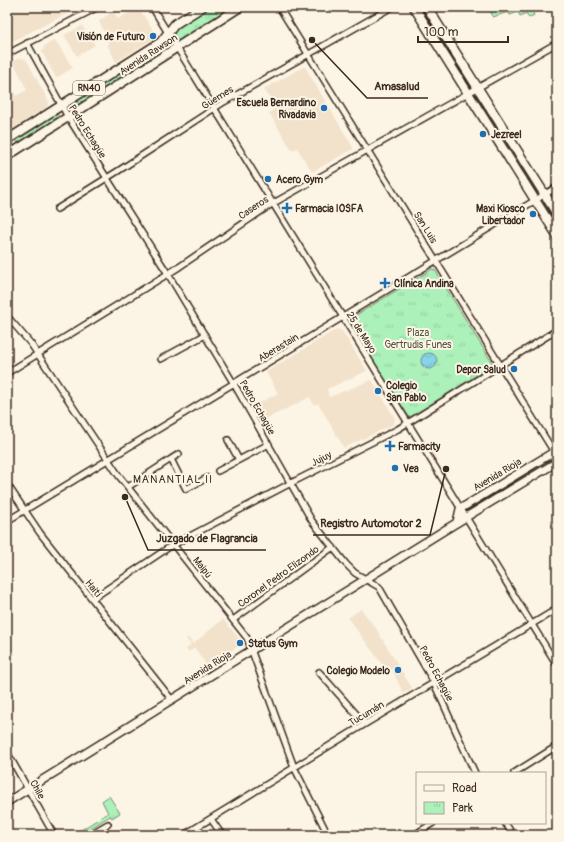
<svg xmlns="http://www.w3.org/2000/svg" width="564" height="842" font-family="Pangolin,sans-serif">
<defs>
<pattern id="grass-dots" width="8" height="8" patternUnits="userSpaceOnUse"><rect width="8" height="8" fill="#acf0ba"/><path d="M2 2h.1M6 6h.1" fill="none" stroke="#95ce9f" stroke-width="1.8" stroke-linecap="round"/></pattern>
<pattern id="park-tufts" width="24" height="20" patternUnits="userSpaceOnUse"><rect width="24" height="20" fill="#acf0ba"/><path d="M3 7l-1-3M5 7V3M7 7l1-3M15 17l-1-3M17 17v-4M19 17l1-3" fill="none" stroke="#95ce9f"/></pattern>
<pattern id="water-waves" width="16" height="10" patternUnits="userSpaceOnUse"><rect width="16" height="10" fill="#87d4e6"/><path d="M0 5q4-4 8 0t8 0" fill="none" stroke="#75b6c5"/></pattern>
</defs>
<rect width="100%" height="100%" fill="#fcf5e5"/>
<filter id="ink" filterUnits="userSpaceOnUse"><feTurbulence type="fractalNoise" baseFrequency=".025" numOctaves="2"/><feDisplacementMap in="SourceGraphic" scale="8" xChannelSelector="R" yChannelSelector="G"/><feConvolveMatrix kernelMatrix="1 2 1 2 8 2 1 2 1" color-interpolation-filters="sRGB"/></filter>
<g filter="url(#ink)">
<path fill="#f2e2cb" d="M7 7H80L7 44Z
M138 7 155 33 153 39 116 62 107 44 109 43 99 21 113 11 118 19Z
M82 26 95 45 77 56 64 35Z
M55 40 73 68 56 78 42 52 44 46Z
M20 58 26 59 49 102 47 107 13 129 8 128 7 126V77L16 96 27 90 13 61Z
M303 67H305L353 147V149L312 172 297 148 292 150 269 113 276 108 264 89Z
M337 329 342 331 367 371 327 389 329 397 372 380 395 418 394 424 344 448 318 403 314 405 310 397 264 420 256 405 278 393 266 372Z
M361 609 375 627 412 688 403 693 392 669 387 671 348 618Z
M223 619 240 640 239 646 207 666 195 648 188 652 186 649 191 645 186 639 188 637 193 644Z"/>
<path fill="url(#grass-dots)" stroke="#748d6c" d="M418 7H424L470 81 469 83H466Z
M161 46 164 48V52L75 108 73 107 71 104Z
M478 96 537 188 536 190 533 191 476 99Z
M55 113 58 115 59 119 19 144 17 142 16 138Z
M545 204H547L557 220V228L543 206Z
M548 459 550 460 551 462 472 510 471 509 479 503 480 500Z"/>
<path fill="url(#park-tufts)" stroke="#748d6c" d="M211 7H233L180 41 175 38 174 31Z
M432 269 435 270 493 364V365L411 417H409L349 321 351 318Z
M109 796 120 813 112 818 110 816 91 828 92 830 84 835H79L82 832 81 830 108 813 102 801Z"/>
<path fill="#acf0ba" stroke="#748d6c" d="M489 7H530L534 15 529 18 526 13 520 16 518 12 510 15 508 12 493 17Z"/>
<path fill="url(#water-waves)" stroke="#699096" d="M421 361a8 8 0 1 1 16 0a8 8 0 1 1-16 0Z"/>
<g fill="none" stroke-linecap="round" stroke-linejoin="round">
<g stroke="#3b2a1e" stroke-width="8">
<path id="minor" d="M152 7 557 665
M279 7 557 457
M27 43 68 117 168 274 234 384 312 521 346 564 355 573 379 587 432 679 475 773
M7 54 98 7
M7 143 12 152
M57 209 118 171 224 102 392 7
M7 316 31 344 119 476 247 638 294 767 328 835
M7 325 11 321
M161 359 205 335
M7 373 179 267 272 204 557 43
M228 440 239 460
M171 459 179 454
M218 471 269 444
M7 484 40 533 172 700
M128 487 171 459 186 489 207 478
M7 521 557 187
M92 599 171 546 291 483 398 429 557 330
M233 620 333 547
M319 672 365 724
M7 752 54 835
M514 773 557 746
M211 819 222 835
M505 823 513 835
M89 835 108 824
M184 835 365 724 557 609
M414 835 433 823"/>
</g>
<g stroke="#3b2a1e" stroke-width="10">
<path id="secondary" d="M457 522 460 509 557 450
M7 802 448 528 557 462"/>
</g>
<g stroke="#3b2a1e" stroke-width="11">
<path id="primary" d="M414 7 557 235
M427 7 557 214
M7 140 161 42 175 24 202 7
M7 156 240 7"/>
</g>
<use href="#minor" stroke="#fcf5e5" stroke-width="5"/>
<use href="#secondary" stroke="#fcf5e5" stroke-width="7"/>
<use href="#primary" stroke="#fcf5e5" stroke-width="8"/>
</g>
</g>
<g fill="#1f6fb2" stroke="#fcf5e5" stroke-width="1.5">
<circle cx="153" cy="36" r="4"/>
<circle cx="324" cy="108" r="4"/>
<circle cx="483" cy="134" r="4"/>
<circle cx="268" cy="179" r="4"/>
<path d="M285 202h4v4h4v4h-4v4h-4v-4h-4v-4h4z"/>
<circle cx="533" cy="214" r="4"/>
<path d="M383 277h4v4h4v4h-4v4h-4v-4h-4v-4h4z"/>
<circle cx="514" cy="369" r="4"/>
<circle cx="378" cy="391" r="4"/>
<path d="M388 440h4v4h4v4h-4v4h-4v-4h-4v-4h4z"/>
<circle cx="395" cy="468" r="4"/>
<circle cx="240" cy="643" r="4"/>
<circle cx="398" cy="670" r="4"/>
</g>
<g text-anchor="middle" stroke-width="4" stroke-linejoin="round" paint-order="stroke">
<rect fill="#fcf5e5" stroke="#75675a" stroke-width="1" x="73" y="81" width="32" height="14" rx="3"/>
<g font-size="9" font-weight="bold" fill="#3b2a1e">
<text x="89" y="91">RN40</text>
</g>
<g font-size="10" font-weight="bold" fill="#3b2a1e" stroke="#fcf5e5" text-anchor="start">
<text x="145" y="40" text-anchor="end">Visión de Futuro</text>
<text x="316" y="106" text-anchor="end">Escuela Bernardino<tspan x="316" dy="12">Rivadavia</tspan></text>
<text x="491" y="138">Jezreel</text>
<text x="276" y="183">Acero Gym</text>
<text x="295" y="212">Farmacia IOSFA</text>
<text x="525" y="212" text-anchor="end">Maxi Kiosco<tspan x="525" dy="12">Libertador</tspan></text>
<text x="394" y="287">Clínica Andina</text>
<text x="506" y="373" text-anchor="end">Depor Salud</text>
<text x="386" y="389">Colegio<tspan x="386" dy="12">San Pablo</tspan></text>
<text x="398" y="450">Farmacity</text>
<text x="403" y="472">Vea</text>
<text x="248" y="647">Status Gym</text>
<text x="390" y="674" text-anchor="end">Colegio Modelo</text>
</g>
<g font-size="10" fill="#3b2a1e" stroke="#fcf5e5">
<text transform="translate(148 54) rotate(-33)" y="4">Avenida Rawson</text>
<text transform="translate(217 97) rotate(-32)" y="4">Güemes</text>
<text transform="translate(88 131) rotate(58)" y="4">Pedro Echagüe</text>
<text transform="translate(253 207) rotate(-34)" y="4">Caseros</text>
<text transform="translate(426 227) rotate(58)" y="4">San Luis</text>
<text transform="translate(362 332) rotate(58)" y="4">25 de Mayo</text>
<text transform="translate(278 347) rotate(-31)" y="4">Aberastain</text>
<text transform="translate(258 407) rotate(60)" y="4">Pedro Echagüe</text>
<text transform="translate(321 458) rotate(-27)" y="4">Jujuy</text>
<text transform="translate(497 474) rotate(-31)" y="4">Avenida Rioja</text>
<text transform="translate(203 567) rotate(52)" y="4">Maipú</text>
<text transform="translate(278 576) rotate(-36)" y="4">Coronel Pedro Elizondo</text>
<text transform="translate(94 588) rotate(52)" y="4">Haití</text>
<text transform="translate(207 667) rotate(-32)" y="4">Avenida Rioja</text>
<text transform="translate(437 673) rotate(62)" y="4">Pedro Echagüe</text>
<text transform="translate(366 713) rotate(-31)" y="4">Tucumán</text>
<text transform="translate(38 789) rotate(61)" y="4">Chile</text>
</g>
<g font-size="10" fill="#52523d" stroke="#fcf5e5">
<text x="418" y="336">Plaza<tspan x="418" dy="12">Gertrudis Funes</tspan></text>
</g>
<g font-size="11" letter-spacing="1" fill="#3b2a1e" stroke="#fcf5e5">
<text x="173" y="483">MANANTIAL II</text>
</g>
</g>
<path fill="none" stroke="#3b2a1e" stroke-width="1.5" d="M312 40L367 98H428M446 469L430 535H313M125 497L148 550H266"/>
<g fill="#3b2a1e" stroke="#fcf5e5" stroke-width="1.5">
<circle cx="312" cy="40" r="4"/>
<circle cx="446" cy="469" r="4"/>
<circle cx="125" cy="497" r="4"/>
</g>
<g font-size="11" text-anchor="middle" font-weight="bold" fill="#3b2a1e" stroke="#fcf5e5" stroke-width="4" stroke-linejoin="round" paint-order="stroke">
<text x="397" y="90">Amasalud</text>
<text x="371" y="527">Registro Automotor 2</text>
<text x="207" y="542">Juzgado de Flagrancia</text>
</g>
<rect width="564" height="842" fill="none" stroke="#fcf5e5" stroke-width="24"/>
<rect x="12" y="12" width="540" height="818" fill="none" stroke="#3b2a1e" stroke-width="1.5" filter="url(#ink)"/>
<rect x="416" y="772" width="130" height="52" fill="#fcf5e5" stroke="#afa495"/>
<rect x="424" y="785" width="20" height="6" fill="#fcf5e5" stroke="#afa495"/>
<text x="452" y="792" font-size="12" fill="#3b2a1e">Road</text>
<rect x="424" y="802" width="20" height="12" fill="url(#park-tufts)" stroke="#afa495"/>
<text x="452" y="812" font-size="12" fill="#3b2a1e">Park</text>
<path d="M418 36v6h90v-6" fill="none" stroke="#3b2a1e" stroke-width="2"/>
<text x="424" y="36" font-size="12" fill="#3b2a1e" stroke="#fcf5e5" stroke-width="3" paint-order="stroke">100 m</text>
</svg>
